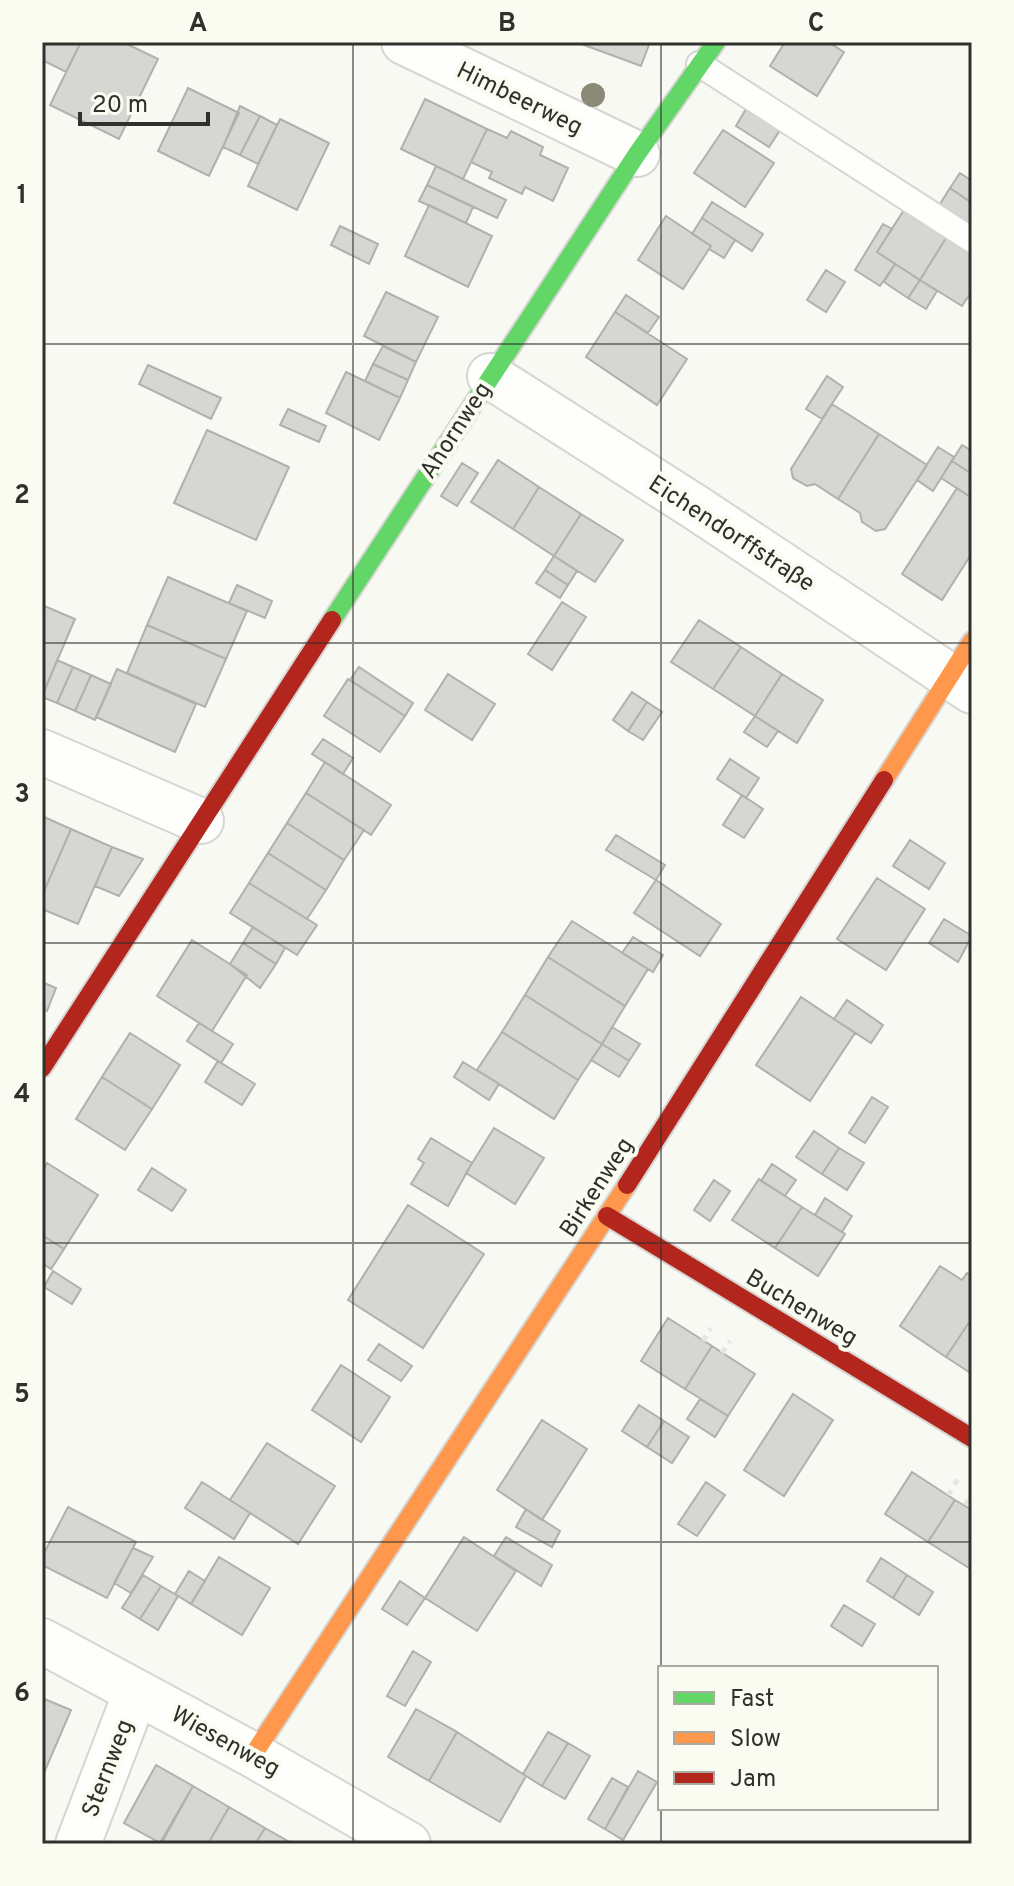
<svg xmlns="http://www.w3.org/2000/svg" width="1014" height="1886" font-family="Overpass,sans-serif">
<rect width="100%" height="100%" fill="#f9f9f4"/>
<path fill="#d6d6d2" stroke="#b0b0ac" stroke-width="2" d="M42 42H81L66 72 42 60Z
M81 42H123L158 59 119 139 50 105Z
M576 42H650L641 66Z
M785 42H828L844 52 817 96 770 66Z
M188 88 239 113 209 176 158 151Z
M425 99 487 129 463 179 401 149Z
M240 106 260 116 240 155 223 147Z
M746 109 780 130 769 147 736 126Z
M260 116 277 125 258 164 240 155Z
M280 119 329 143 297 210 248 186Z
M487 129 507 138 511 131 543 147 540 155 568 168 553 201 525 187 522 194 489 178 492 172 471 162Z
M723 130 774 163 745 207 694 173Z
M436 166 506 200 497 218 427 185Z
M960 173 972 181V203L950 188Z
M427 185 473 207 466 223 419 201Z
M950 188 972 203V219L969 223 940 204Z
M712 202 763 234 752 251 702 218Z
M429 205 492 236 468 287 405 256Z
M904 210 946 238 920 280 877 252Z
M666 216 711 246 683 289 638 260Z
M702 218 735 240 724 258 709 249 711 246 692 234Z
M883 224 892 229 877 252 895 264 880 286 855 270Z
M340 226 378 244 369 264 331 245Z
M946 238 972 254V291L962 306 920 280Z
M895 264 920 280 908 298 884 282Z
M826 270 845 282 826 312 807 300Z
M920 280 937 291 926 309 908 298Z
M386 292 438 317 416 362 364 336Z
M626 295 659 317 648 333 615 312Z
M615 312 687 359 657 405 586 357Z
M383 346 416 362 408 380 373 364Z
M373 364 408 380 400 398 365 381Z
M148 365 221 398 211 419 139 384Z
M346 372 400 398 379 440 326 413Z
M827 376 843 387 822 419 806 409Z
M832 404 879 434 838 499 815 484 807 486 793 478 791 469Z
M288 409 326 426 319 442 280 425Z
M207 430 289 467 256 540 174 503Z
M879 434 927 465 885 529 876 531 862 522 860 513 838 499Z
M962 445 972 451V474L952 461Z
M938 447 954 457 933 491 917 480Z
M498 460 539 487 513 529 471 502Z
M952 461 972 474V498L941 478Z
M462 463 478 473 457 506 441 496Z
M539 487 581 514 554 556 513 529Z
M957 488 972 498V553L942 600 902 574Z
M581 514 623 540 595 582 554 556Z
M554 556 577 571 568 585 545 570Z
M545 570 568 585 560 598 536 583Z
M168 577 247 611 226 659 147 625Z
M237 585 272 601 265 618 229 603Z
M562 602 586 617 552 670 528 654Z
M42 605 75 619 42 696Z
M699 620 741 647 713 689 671 662Z
M147 625 226 659 205 707 127 673Z
M741 647 782 674 755 716 713 689Z
M57 660 73 667 57 703 42 697Z
M73 667 91 675 75 711 57 703Z
M359 667 413 703 405 716 350 680Z
M117 669 196 704 175 752 96 717Z
M448 674 495 704 472 740 425 710Z
M782 674 823 700 797 743 755 716Z
M91 675 111 684 95 720 75 711Z
M348 679 405 716 380 752 324 716Z
M632 692 647 702 628 731 613 720Z
M647 702 662 712 643 740 628 731Z
M755 716 778 731 767 747 744 732Z
M323 739 353 758 343 774 312 754Z
M730 759 759 778 746 798 717 779Z
M325 762 391 805 371 835 306 793Z
M306 793 364 830 344 860 287 823Z
M742 795 763 809 744 838 723 825Z
M42 816 71 829 42 896Z
M287 823 344 860 326 890 268 853Z
M71 829 112 847 78 924 42 909V896Z
M616 835 665 865 656 880 606 850Z
M910 840 945 863 929 889 893 866Z
M112 847 143 859 119 896 95 886Z
M268 853 326 890 307 919 249 883Z
M877 878 925 909 886 970 837 939Z
M656 880 721 924 700 956 634 913Z
M249 883 317 925 297 955 230 913Z
M944 919 972 936 958 962 929 943Z
M572 921 648 969 625 1006 548 957Z
M253 927 285 948 276 964 243 943Z
M633 937 663 955 653 972 622 953Z
M192 940 247 975 212 1031 157 996Z
M243 943 276 964 260 988 230 964Z
M548 957 625 1006 602 1044 525 995Z
M42 982 56 988 47 1011 42 1009Z
M525 995 602 1044 578 1080 502 1032Z
M801 997 855 1033 810 1101 756 1065Z
M847 1000 883 1025 871 1043 834 1019Z
M199 1023 233 1044 221 1063 187 1041Z
M612 1027 640 1044 629 1061 602 1044Z
M502 1032 578 1080 554 1119 477 1070Z
M130 1033 180 1065 152 1109 102 1077Z
M602 1044 629 1061 619 1077 591 1060Z
M218 1061 255 1084 242 1105 205 1082Z
M463 1062 499 1084 489 1100 454 1077Z
M102 1077 152 1109 125 1150 76 1119Z
M872 1097 888 1107 865 1143 849 1133Z
M494 1128 544 1158 515 1204 466 1173Z
M814 1131 839 1148 822 1174 796 1157Z
M431 1138 472 1163 448 1206 411 1184 424 1163 418 1159Z
M839 1148 864 1163 847 1190 822 1174Z
M47 1163 98 1195 64 1249 42 1235V1171Z
M772 1164 796 1180 785 1196 761 1181Z
M152 1168 186 1190 172 1211 138 1190Z
M759 1179 802 1207 775 1248 732 1220Z
M714 1180 730 1191 710 1221 694 1210Z
M825 1198 852 1216 842 1232 815 1215Z
M408 1205 484 1254 423 1348 348 1300Z
M802 1207 845 1234 818 1276 775 1248Z
M42 1235 64 1249 51 1269 42 1263Z
M940 1266 962 1280 967 1273 972 1277V1318L946 1357 900 1326Z
M53 1271 81 1289 72 1304 44 1287Z
M668 1318 712 1346 685 1389 641 1361Z
M972 1318V1374L946 1357Z
M379 1344 412 1366 401 1381 368 1360Z
M712 1346 755 1374 728 1416 685 1389Z
M341 1365 390 1397 361 1442 312 1410Z
M793 1394 833 1420 784 1496 744 1470Z
M700 1399 728 1416 715 1437 687 1419Z
M639 1405 664 1421 647 1447 622 1431Z
M542 1420 587 1449 542 1520 497 1490Z
M664 1421 689 1437 672 1463 647 1447Z
M267 1443 335 1486 298 1544 230 1500Z
M912 1472 955 1500 928 1542 885 1514Z
M202 1482 250 1513 234 1539 185 1508Z
M706 1482 725 1495 697 1536 678 1524Z
M955 1500 972 1510V1570L928 1542Z
M68 1507 136 1542 107 1598 42 1565V1557Z
M526 1509 560 1531 552 1547 516 1527Z
M464 1537 516 1571 477 1631 425 1598Z
M506 1537 552 1565 541 1586 494 1556Z
M133 1548 153 1557 131 1593 114 1583Z
M219 1557 270 1588 242 1635 191 1604Z
M881 1558 907 1575 893 1598 867 1581Z
M189 1571 205 1581 191 1604 175 1594Z
M143 1575 161 1586 140 1619 122 1608Z
M907 1575 933 1592 919 1615 893 1598Z
M400 1581 425 1598 407 1625 382 1609Z
M161 1586 178 1596 158 1630 140 1619Z
M844 1605 875 1624 862 1646 831 1626Z
M413 1651 431 1662 405 1706 387 1696Z
M42 1698 71 1710 44 1773 42 1772Z
M416 1709 457 1732 429 1781 388 1757Z
M457 1732 526 1776 500 1822 429 1781Z
M548 1732 568 1743 542 1786 523 1774Z
M568 1743 590 1756 565 1799 542 1786Z
M156 1765 193 1786 160 1843 124 1823Z
M638 1771 657 1782 623 1840 605 1829Z
M612 1778 628 1787 605 1829 588 1819Z
M193 1786 229 1807 208 1844H161Z
M229 1807 265 1828 255 1844H208Z
M265 1828 293 1844H255Z"/>
<g fill="none" stroke-linecap="round" stroke-linejoin="round">
<g stroke="#d5d5d1" stroke-width="28">
<path id="lane" d="M699 64 972 240"/>
</g>
<g stroke="#d5d5d1" stroke-width="48">
<path id="street" d="M404 42 637 154
M490 376 695 507 972 691
M42 752 201 821
M42 1641 253 1755 408 1844
M78 1844 136 1692"/>
</g>
<g stroke="#d5d5d1" stroke-width="22">
<path id="fast" d="M332 620 637 154 716 42"/>
</g>
<g stroke="#d5d5d1" stroke-width="22">
<path id="slow" d="M884 780 972 641
M253 1755 627 1185"/>
</g>
<g stroke="#d5d5d1" stroke-width="22">
<path id="jam" d="M42 1068 332 620
M627 1185 884 780
M607 1216 972 1438"/>
</g>
<path stroke="#e5e5e3" stroke-width="5" stroke-dasharray="6 6" stroke-linecap="butt" d="M703 1341 711 1328
M722 1353 730 1341
M948 1495 958 1479
M965 1505 972 1494"/>
<use href="#lane" stroke="#fefefd" stroke-width="24"/>
<use href="#street" stroke="#fefefd" stroke-width="44"/>
<use href="#fast" stroke="#63d668" stroke-width="18"/>
<use href="#slow" stroke="#ff974d" stroke-width="18"/>
<use href="#jam" stroke="#b3261e" stroke-width="18"/>
</g>
<circle fill="#8a8a76" cx="593" cy="95" r="12"/>
<path fill="none" stroke="#30302c" stroke-width="2" stroke-opacity="0.55" d="M353 42V1844M661 42V1668M42 344H972M42 643H972M42 943H972M42 1243H972M42 1542H972M661 1808V1844"/>
<g text-anchor="middle" stroke-width="8" stroke-linejoin="round" paint-order="stroke">
<g font-size="24" fill="#30302c" stroke="#fbfcf1">
<text transform="translate(520 98) rotate(26)" y="8">Himbeerweg</text>
<text transform="translate(455 430) rotate(-57)" y="8">Ahornweg</text>
<text transform="translate(732 533) rotate(33)" y="8">Eichendorffstraße</text>
<text transform="translate(596 1187) rotate(-57)" y="8">Birkenweg</text>
<text transform="translate(802 1307) rotate(31)" y="8">Buchenweg</text>
<text transform="translate(226 1741) rotate(29)" y="8">Wiesenweg</text>
<text transform="translate(107 1768) rotate(-69)" y="8">Sternweg</text>
</g>
</g>
<rect width="1014" height="1886" fill="none" stroke="#fbfcf1" stroke-width="88"/>
<rect x="658" y="1666" width="280" height="144" fill="#fbfcf1" stroke="#aaaaa2" stroke-width="2"/>
<rect x="674" y="1692" width="40" height="12" fill="#63d668" stroke="#aaaaa2" stroke-width="2"/>
<text x="730" y="1706" font-size="24" fill="#30302c">Fast</text>
<rect x="674" y="1732" width="40" height="12" fill="#ff974d" stroke="#aaaaa2" stroke-width="2"/>
<text x="730" y="1746" font-size="24" fill="#30302c">Slow</text>
<rect x="674" y="1772" width="40" height="12" fill="#b3261e" stroke="#aaaaa2" stroke-width="2"/>
<text x="730" y="1786" font-size="24" fill="#30302c">Jam</text>
<path d="M80 112v12h128v-12" fill="none" stroke="#30302c" stroke-width="4"/>
<text x="92" y="112" font-size="24" fill="#30302c" stroke="#fbfcf1" stroke-width="6" paint-order="stroke">20 m</text>
<rect x="44" y="44" width="926" height="1798" fill="none" stroke="#30302c" stroke-width="3"/>
<g font-size="26" text-anchor="middle" font-weight="bold" fill="#30302c">
<text x="198" y="31">A</text>
<text x="507" y="31">B</text>
<text x="816" y="31">C</text>
<text x="22" y="203">1</text>
<text x="22" y="503">2</text>
<text x="22" y="802">3</text>
<text x="22" y="1102">4</text>
<text x="22" y="1402">5</text>
<text x="22" y="1701">6</text>
</g>
</svg>
